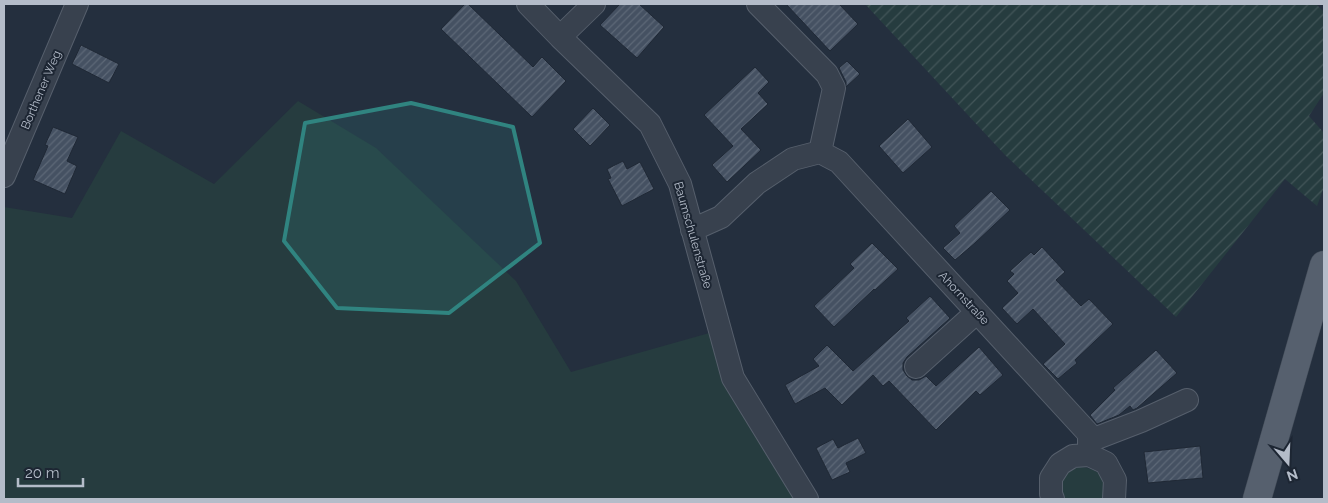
<svg xmlns="http://www.w3.org/2000/svg" width="1328" height="503" font-family="Raleway,sans-serif">
<defs>
<pattern id="garden-furrows" width="10" height="10" patternUnits="userSpaceOnUse" patternTransform="scale(1.25)"><rect width="10" height="10" fill="#263c3f"/><path d="M-1 1l2-2M0 10L10 0M9 11l2-2" fill="none" stroke="#435659"/></pattern>
<pattern id="building-hatch" width="6" height="6" patternUnits="userSpaceOnUse" patternTransform="scale(1.25)"><rect width="6" height="6" fill="#455162"/><path d="M-1 1l2-2M0 6l6-6M5 7l2-2" fill="none" stroke="#5d6877"/></pattern>
</defs>
<rect width="100%" height="100%" fill="#242f3e"/>
<path fill="#263c3f" d="M298 101 376 148 516 281 571 372 720 330 807 499H4V207L72 218 121 131 214 184Z
M1079 467C1100 468 1109 479 1102 499H1064C1059 481 1061 474 1079 467Z"/>
<path fill="url(#garden-furrows)" d="M865 4H1316L1324 12V93L1309 116 1324 133V187L1317 206 1285 179 1176 317 1005 155Z"/>
<path fill="url(#building-hatch)" stroke="#1f2835" d="M465 4H468L533 67 542 57 566 81 532 117 441 29Z
M620 4H639L664 27 637 58 600 25Z
M786 4H839L858 24 830 51Z
M81 45 119 64 109 83 72 64Z
M847 61 860 74 846 87V82L839 68Z
M755 67 769 82 758 93 768 104 741 129 761 150 727 182 712 165 733 146 704 115Z
M593 108 610 125 590 146 573 129Z
M908 119 932 147 903 173 879 146Z
M53 127 78 137 67 161 77 166 65 194 33 180 48 146 45 145Z
M623 161 627 169 640 162 654 189 622 206 608 179 611 178 607 169Z
M991 191 1010 210 975 243 955 260 943 248 960 233 954 226Z
M872 243 898 269 875 290 874 289 834 327 814 306 854 268 850 264Z
M1042 247 1065 272 1056 280 1081 306 1089 299 1113 324 1075 360 1077 363 1058 379 1043 364 1065 344 1033 309 1017 324 1002 308 1018 293 1007 281 1014 274 1010 271 1031 252 1034 255Z
M930 296 950 318 907 357 903 363V370L907 376 912 380H919L926 376 936 386 979 347 1003 375 980 395 976 391 936 430 889 381 883 386 873 375 842 405 825 388 795 404 785 385 819 366 813 359 827 345 853 371 909 321 906 318Z
M1156 350 1177 373 1137 408 1133 410 1130 406 1119 415 1097 424 1090 415 1115 390 1113 388Z
M858 438 866 453 846 463 850 472 832 480 816 448 833 439 838 448Z
M1200 446 1203 478 1148 483 1144 452Z"/>
<g fill="none" stroke-linecap="round" stroke-linejoin="round">
<g stroke="#565f6c" stroke-width="24">
<path id="minor" d="M528 4 560 37 650 124 680 184 733 378 807 499
M758 4 827 74 834 88 820 152
M560 37 594 4
M4 176 77 4
M692 230 721 217 757 183 793 159 820 152 839 162 1089 434V455
M916 367 977 312
M1089 441 1141 421 1187 400
M1053 499 1051 494V478L1060 464 1073 456 1089 455 1106 463 1115 480 1114 499"/>
</g>
<g stroke="#414a57" stroke-width="29">
<path id="major" d="M1257 499 1324 265"/>
</g>
<use href="#minor" stroke="#38414e" stroke-width="22"/>
<use href="#major" stroke="#56606e" stroke-width="28"/>
</g>
<path fill="#308480" fill-opacity="0.2" stroke="#308480" stroke-width="4" stroke-linejoin="round" d="M411 103 513 127 540 243 449 313 337 308 284 241 305 123Z"/>
<g text-anchor="middle" stroke-width="4" stroke-linejoin="round" paint-order="stroke">
<g font-size="12" fill="#b4bcc9" stroke="#1d2633">
<text transform="translate(41 90) rotate(-67)" y="4">Borthener Weg</text>
<text transform="translate(693 235) rotate(74)" y="4">Baumschulenstraße</text>
<text transform="translate(964 298) rotate(47)" y="4">Ahornstraße</text>
</g>
</g>
<rect width="1328" height="503" fill="none" stroke="#b4bcc9" stroke-width="10"/>
<g transform="translate(1288 463) rotate(161)" stroke="#1d2633" stroke-width="4" paint-order="stroke">
<path d="M0-4L9 19L0 12L-9 19Z" fill="#b4bcc9"/>
<text y="-8" font-size="14" font-weight="bold" text-anchor="middle" fill="#b4bcc9">N</text>
</g>
<path d="M18 478v8h65v-8" fill="none" stroke="#b4bcc9" stroke-width="2.5"/>
<text x="25" y="478" font-size="15" fill="#b4bcc9" stroke="#1d2633" stroke-width="4" paint-order="stroke">20 m</text>
</svg>
